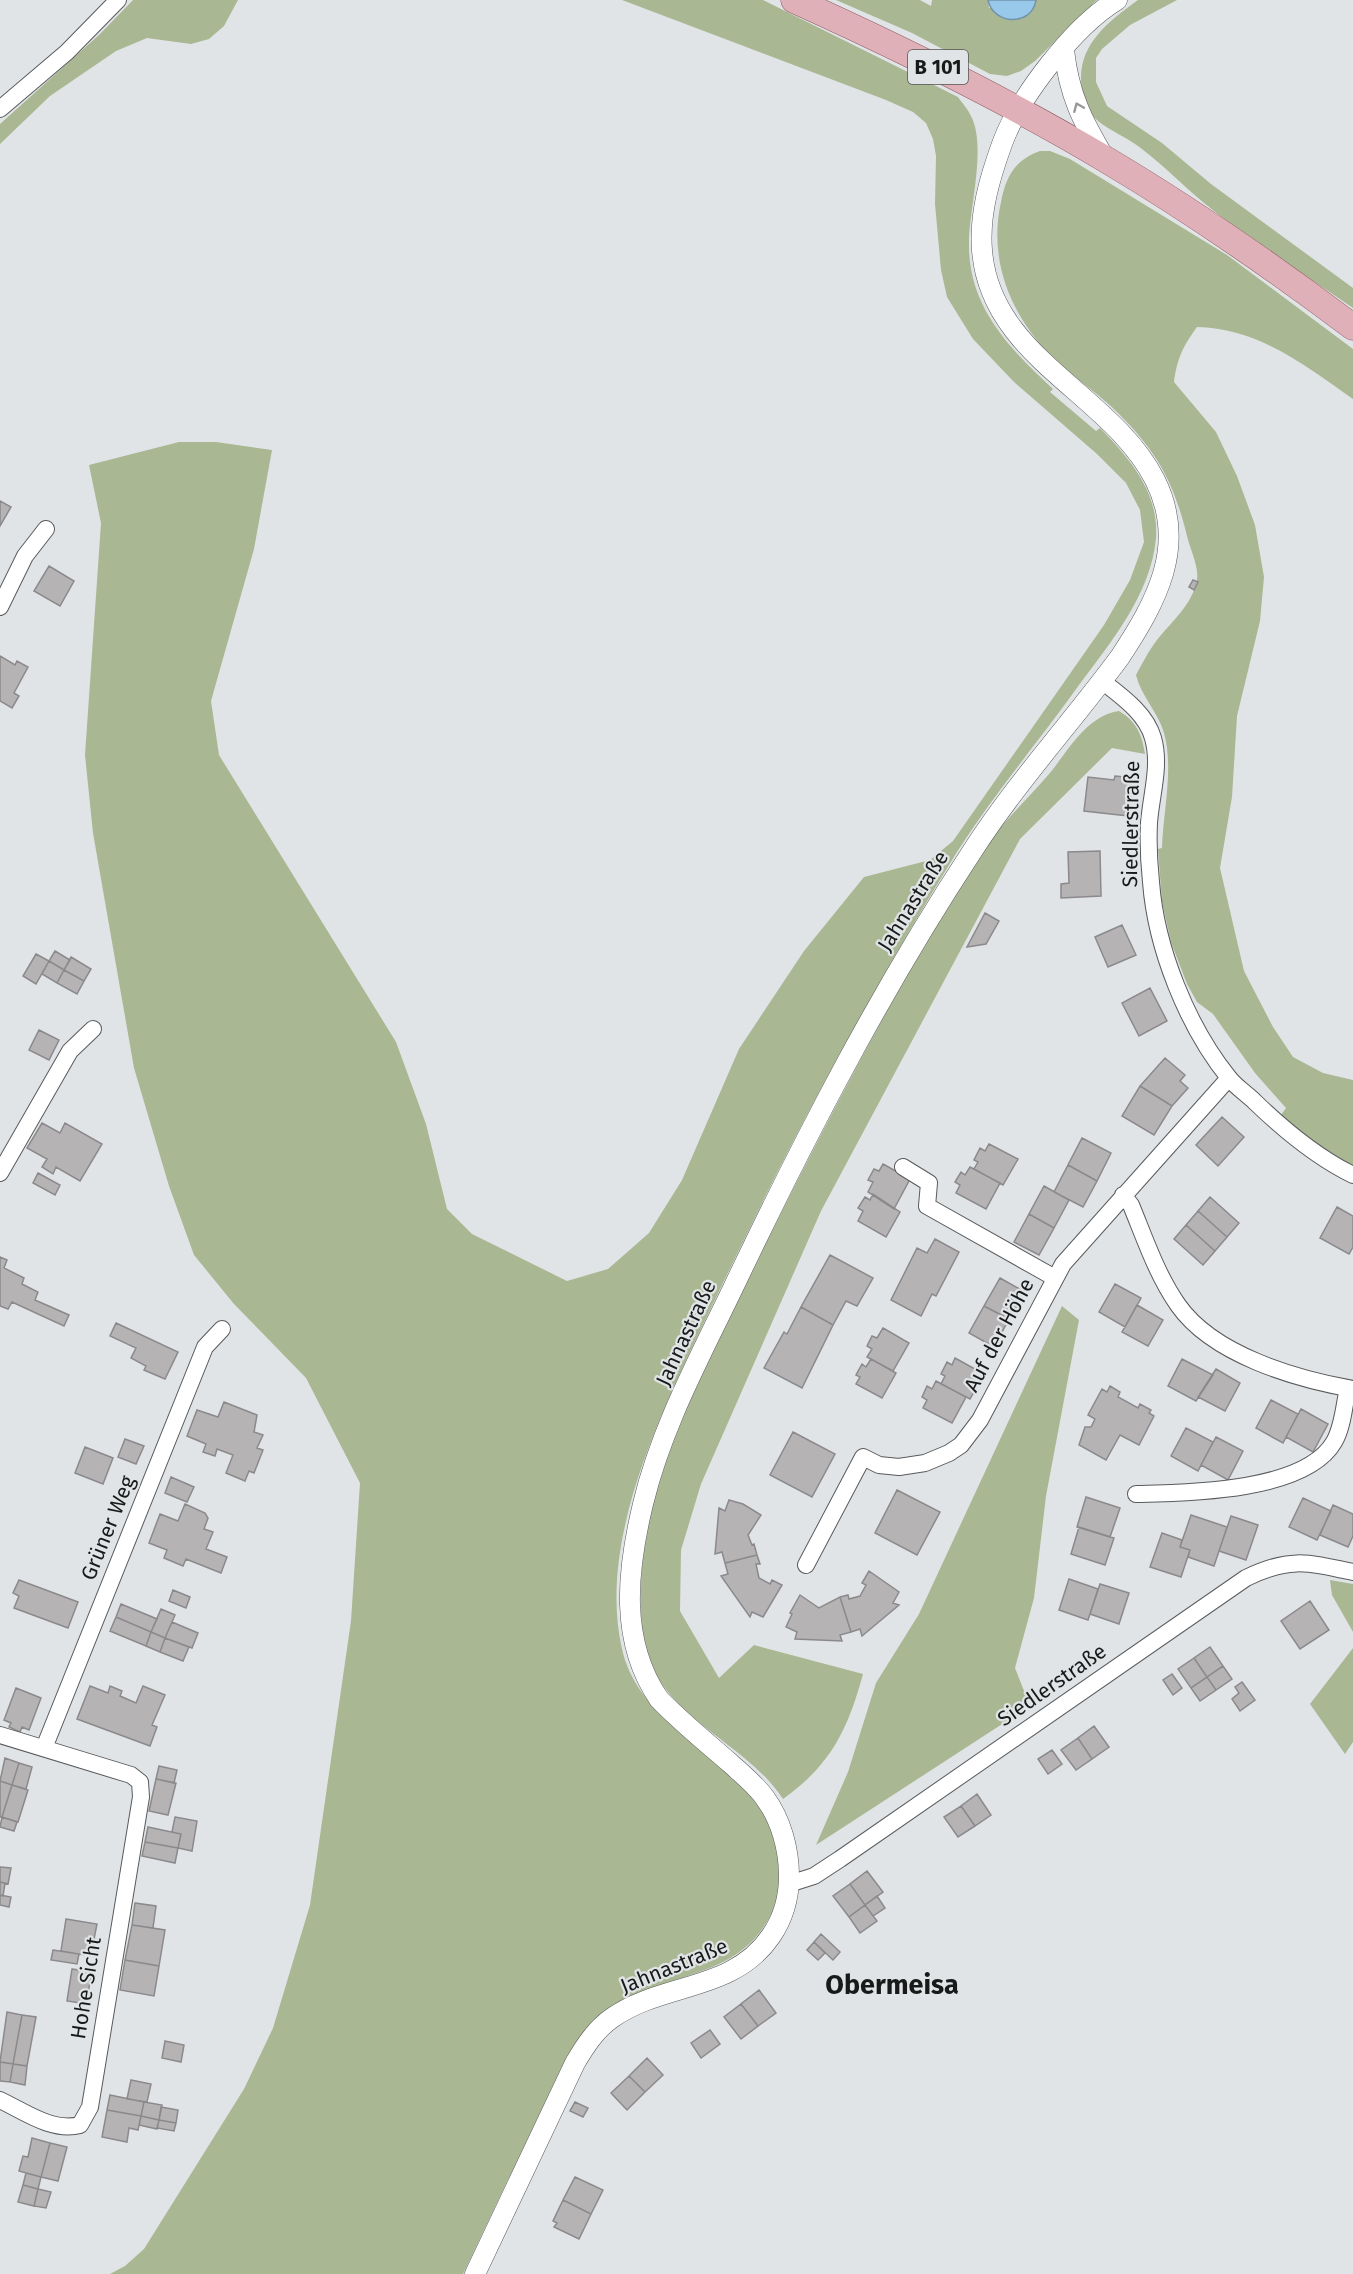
<svg xmlns="http://www.w3.org/2000/svg" width="1353" height="2274" font-family="'Fira Sans',sans-serif">
<rect width="100%" height="100%" fill="#e1e4e6"/>
<path fill="#a9b792" d="M133 0H238L224 26 209 39 191 44 147 38 116 51 50 96 0 144V124L100 34Z
M622 0H763L958 97C962 103 968 109 971 116 987 147 969 208 969 243 968 307 1010 349 1053 389L1050 392 1096 431 1100 428C1130 459 1159 492 1156 538 1151 594 1111 642 1079 685 1039 741 994 794 957 852 910 927 867 1005 824 1083 788 1149 755 1217 722 1285 673 1389 595 1531 622 1649 643 1743 775 1765 779 1866 779 1879 780 1893 775 1905 746 1980 670 1970 614 2006 593 2019 580 2035 567 2056L463 2274H110L125 2266 144 2249 244 2089 273 2028 310 1905 351 1621 360 1483 306 1378 234 1304 194 1255 169 1186 134 1068 93 833 85 755 101 523 89 465 179 442H216L272 450 254 549 211 701 219 755 396 1042 426 1124 447 1209 472 1234 567 1281 608 1269 649 1233 682 1180 739 1049 804 951 864 877 930 860 953 841 1104 625 1130 580 1144 542 1140 510 1126 483 1097 454 1014 382 973 339 947 297 941 270 935 204 936 156 933 139 926 123 913 112 886 100Z
M836 0H920L931 6 932 0H988L989 8 1036 4V0H1097L1035 61 1021 71 1007 76 990 74 912 33Z
M1138 0H1177L1130 25 1102 49 1096 58V82L1107 106 1162 143 1211 184 1353 288V308C1307 276 1258 246 1214 211 1188 191 1165 166 1138 146 1119 132 1090 124 1084 100 1071 51 1102 26 1138 0Z
M1040 151H1050L1070 159 1227 255 1353 349V399C1306 366 1258 328 1197 327 1183 346 1177 359 1174 382L1216 432 1237 476 1255 525 1264 577 1260 621 1237 716 1232 797 1220 868 1244 971 1273 1027 1293 1057 1323 1073 1353 1080V1166L1314 1142 1281 1115 1286 1108 1255 1073 1213 1014 1197 1002 1187 984 1171 942 1162 902 1158 849 1162 848C1163 812 1174 768 1164 733 1158 712 1141 696 1136 675 1142 664 1149 650 1157 640 1172 621 1192 605 1197 580 1199 566 1190 549 1187 536 1174 483 1158 453 1119 414 1102 396 1079 382 1060 364 1014 323 987 264 1001 202 1006 176 1015 160 1040 151Z
M1119 711C1136 721 1142 734 1145 754L1112 748 1020 839 821 1211 701 1484 681 1550 680 1611 719 1678 754 1645 863 1674C848 1729 831 1765 783 1799 744 1739 654 1716 643 1636 635 1576 648 1509 669 1452 699 1371 745 1285 784 1207 846 1085 910 961 986 847 1004 820 1028 799 1049 774 1069 750 1086 716 1119 711Z
M1062 1306 1079 1320 1046 1496 1034 1598 1015 1668 1030 1706 816 1845 848 1772 876 1683 919 1614Z
M1330 1580 1353 1584V1632L1332 1595Z
M1353 1648V1742L1345 1754 1310 1704Z"/>
<path fill="#98c8ea" stroke="#7294ab" stroke-width="1.5" d="M988 0H1036C1032 27 993 25 988 0Z"/>
<path fill="#b6b3b5" stroke="#8b898b" stroke-width="1.5" d="M0 501 11 507 0 526Z
M49 566 74 581 60 606 34 591Z
M1193 580 1198 582 1194 590 1189 587Z
M0 656 15 665 17 661 28 667 14 693 19 696 12 708 0 701Z
M1115 776 1133 778 1128 816 1084 811 1088 777 1114 780Z
M1100 851 1101 896 1061 898V884L1069 883 1068 852Z
M985 913 999 921 986 944 967 947Z
M1122 925 1136 955 1108 967 1095 937Z
M55 951 70 960 64 970 49 961Z
M36 954 49 961 36 984 23 976Z
M71 957 91 969 84 981 64 970Z
M49 961 64 970 57 983 42 974Z
M64 970 84 981 77 994 57 983Z
M1150 988 1167 1021 1139 1036 1122 1003Z
M39 1030 59 1040 49 1060 29 1050Z
M1165 1058 1185 1075 1180 1081 1188 1088 1172 1106 1140 1086Z
M1140 1086 1172 1106 1154 1135 1122 1116Z
M1222 1117 1244 1137 1218 1166 1196 1145Z
M42 1123 60 1133 65 1123 102 1144 80 1181 56 1167 53 1174 42 1167 47 1159 27 1148Z
M1082 1138 1111 1153 1097 1181 1068 1165Z
M989 1144 1018 1159 1003 1185 974 1169 978 1162 974 1160 980 1148 985 1151Z
M883 1164 910 1179 894 1209 868 1192 873 1182 868 1180 874 1169 879 1171Z
M1068 1165 1097 1181 1083 1207 1054 1192Z
M970 1167 1000 1183 986 1209 956 1193 960 1185 955 1182 961 1172 965 1175Z
M38 1173 60 1185 55 1195 33 1183Z
M1044 1186 1069 1200 1054 1228 1029 1214Z
M873 1194 900 1212 886 1237 858 1221 863 1211 858 1208 865 1197 870 1200Z
M1210 1197 1239 1223 1227 1237 1198 1211Z
M1337 1207 1353 1216V1247L1349 1254 1320 1238Z
M1198 1211 1227 1237 1215 1251 1186 1225Z
M1029 1214 1054 1228 1039 1255 1014 1242Z
M1186 1225 1215 1251 1203 1265 1174 1239Z
M935 1239 959 1252 936 1296 932 1294 921 1316 891 1300 917 1248 927 1253Z
M830 1255 873 1278 857 1306 846 1301 833 1325 801 1307Z
M0 1257 7 1260 4 1268 24 1278 22 1284 38 1292 35 1300 69 1315 64 1326 12 1302 8 1309 0 1306Z
M1000 1278 1025 1292 1009 1319 984 1306Z
M1115 1284 1141 1298 1125 1327 1099 1312Z
M1137 1305 1163 1320 1148 1346 1122 1332Z
M984 1306 1009 1319 994 1347 969 1333Z
M801 1307 833 1325 802 1388 764 1368 784 1332 787 1334Z
M116 1323 178 1352 165 1379 144 1370 146 1366 131 1358 136 1348 110 1336Z
M883 1328 909 1343 893 1371 867 1357 872 1349 867 1346 872 1336 877 1338Z
M955 1358 984 1374 970 1399 941 1384 945 1376 941 1374 947 1362 952 1365Z
M871 1359 896 1373 882 1398 856 1384 860 1377 856 1375 862 1364 866 1367Z
M1182 1359 1213 1375 1196 1401 1168 1386Z
M1216 1369 1240 1383 1225 1411 1198 1397Z
M936 1381 966 1397 952 1423 923 1408 927 1400 922 1397 927 1386 932 1389Z
M1110 1386 1120 1392 1118 1397 1138 1408 1140 1404 1151 1410 1149 1413 1154 1416 1139 1445 1120 1435 1106 1460 1079 1445 1085 1427H1091L1095 1419 1088 1415 1102 1389 1107 1392Z
M1271 1400 1298 1414 1283 1443 1256 1428Z
M224 1402 257 1415 254 1432 263 1435 257 1448 263 1450 254 1473 249 1471 245 1481 226 1473 233 1455 217 1449 215 1456 203 1452 206 1444 187 1436 197 1410 218 1417Z
M1301 1409 1328 1424 1313 1452 1286 1437Z
M1186 1428 1213 1442 1198 1471 1171 1456Z
M793 1432 835 1454 812 1497 770 1475Z
M1216 1437 1243 1451 1228 1480 1201 1465Z
M125 1439 144 1446 136 1464 118 1457Z
M85 1447 113 1458 103 1484 75 1473Z
M171 1477 194 1487 187 1502 165 1493Z
M897 1490 940 1512 917 1555 875 1533Z
M1086 1497 1120 1508 1110 1537 1077 1527Z
M1303 1498 1331 1511 1317 1540 1289 1527Z
M729 1500 743 1504 761 1515 748 1535 752 1545 754 1544 757 1555 725 1563 722 1552 715 1554 719 1508 725 1511Z
M185 1504 205 1513 208 1518 204 1529 213 1532 206 1549 227 1557 221 1573 186 1559 183 1566 164 1558 167 1550 149 1543 160 1514 178 1521Z
M1333 1505 1353 1514V1536L1348 1547 1320 1535Z
M1191 1515 1227 1527 1214 1566 1188 1557 1190 1550 1180 1547Z
M1231 1516 1258 1525 1246 1560 1219 1551Z
M1079 1527 1114 1538 1105 1565 1071 1554Z
M1162 1533 1182 1540 1180 1547 1190 1550 1181 1577 1150 1567Z
M757 1555 760 1564H756L759 1578 770 1584 772 1580 782 1585 763 1617 752 1612 750 1617 721 1576 728 1574 725 1563Z
M869 1571 899 1592 893 1603 899 1605 862 1636 860 1629 851 1632 840 1597 848 1595 849 1599 860 1596 866 1585 862 1583Z
M1069 1579 1098 1589 1088 1620 1059 1610Z
M19 1580 78 1602 68 1628 14 1608 19 1596 13 1593Z
M1100 1584 1129 1593 1119 1624 1090 1614Z
M173 1590 190 1597 186 1608 169 1601Z
M800 1595 819 1608 840 1597 851 1632 840 1635 842 1641 795 1639 797 1632 786 1627 792 1614 790 1613Z
M1310 1601 1329 1630 1300 1649 1281 1621Z
M121 1604 157 1619 151 1632 116 1617Z
M161 1609 175 1615 165 1638 151 1632Z
M116 1617 151 1632 146 1646 110 1631Z
M172 1622 198 1633 192 1648 165 1638Z
M151 1632 165 1638 160 1652 146 1646Z
M165 1638 189 1647 183 1661 160 1652Z
M1210 1647 1223 1666 1207 1677 1194 1658Z
M1194 1658 1207 1677 1191 1688 1178 1669Z
M1223 1666 1232 1679 1216 1690 1207 1677Z
M1172 1674 1182 1688 1173 1695 1163 1680Z
M1207 1677 1216 1690 1200 1701 1191 1688Z
M1242 1682 1255 1700 1240 1711 1232 1699 1239 1693 1235 1687Z
M90 1686 108 1693 110 1686 122 1691 120 1696 136 1703 143 1686 165 1695 152 1725 157 1727 150 1746 77 1719Z
M16 1688 41 1698 29 1730 22 1727 20 1732 9 1727 11 1723 4 1720Z
M1094 1726 1109 1747 1092 1759 1078 1738Z
M1078 1738 1092 1759 1076 1770 1061 1750Z
M1052 1750 1062 1764 1048 1774 1038 1759Z
M5 1758 19 1763 12 1785 0 1781Z
M19 1763 32 1767 26 1789 12 1785Z
M159 1766 177 1770 174 1783 156 1779Z
M156 1779 176 1783 168 1815 149 1811Z
M0 1781 12 1785 2 1817H0Z
M12 1785 28 1790 18 1822 2 1817Z
M977 1794 991 1815 975 1826 961 1806Z
M961 1806 975 1826 958 1837 944 1817Z
M2 1817 17 1822 14 1831 0 1827Z
M175 1817 197 1821 192 1851 178 1848 181 1834 172 1832Z
M148 1827 181 1834 178 1848 145 1842Z
M145 1842 178 1848 175 1863 142 1856Z
M0 1867 11 1868 8 1884 0 1882Z
M867 1871 883 1892 865 1905 850 1884Z
M0 1882 5 1883 3 1896 0 1895Z
M850 1884 865 1905 849 1917 833 1896Z
M0 1895 11 1897 9 1907 0 1905Z
M877 1896 885 1908 873 1916 865 1905Z
M135 1903 156 1906 153 1928 132 1925Z
M865 1905 877 1921 860 1933 849 1917Z
M66 1919 97 1924 94 1939 99 1940 96 1957 61 1951Z
M132 1925 165 1930 159 1966 125 1960Z
M821 1934 840 1952 833 1960 814 1942Z
M814 1942 825 1953 818 1960 807 1950Z
M53 1950 79 1954 77 1964 51 1960Z
M125 1960 159 1966 154 1996 120 1990Z
M72 1969 92 1972 86 2004 67 2001Z
M759 1990 776 2013 758 2026 741 2004Z
M741 2004 758 2026 741 2039 724 2017Z
M7 2012 22 2015 13 2064 0 2062Z
M22 2015 36 2017 27 2066 13 2064Z
M710 2030 720 2044 701 2058 691 2043Z
M165 2041 184 2045 181 2062 162 2058Z
M647 2058 663 2075 645 2092 629 2076Z
M0 2062 13 2064 10 2082 0 2081Z
M13 2064 27 2066 25 2085 10 2082Z
M629 2076 645 2092 627 2110 611 2093Z
M131 2080 151 2084 147 2102 127 2099Z
M110 2095 144 2102 141 2116 107 2110Z
M144 2102 162 2105 159 2120 141 2116Z
M575 2102 588 2108 583 2117 570 2111Z
M161 2107 178 2110 176 2123 159 2120Z
M107 2110 141 2116 138 2130 129 2128 127 2142 102 2137Z
M141 2116 159 2120 157 2129 139 2125Z
M159 2120 176 2123 174 2131 157 2128Z
M32 2138 50 2143 41 2177 19 2171 23 2156 28 2157Z
M50 2143 67 2147 58 2181 41 2177Z
M26 2173 41 2177 38 2189 23 2185Z
M575 2177 603 2190 591 2214 563 2200Z
M23 2185 38 2189 34 2206 18 2202Z
M38 2189 51 2192 46 2208 34 2206Z
M563 2200 591 2214 579 2239 554 2227 557 2223 553 2221Z"/>
<g fill="none" stroke-linecap="round" stroke-linejoin="round">
<g stroke="#585a5c" stroke-width="18">
<path id="minor" d="M0 109 67 52 118 0
M0 607 25 556 46 529
M1102 681C1121 696 1146 713 1153 738 1161 766 1151 795 1149 823 1148 843 1149 863 1151 882 1156 948 1187 1026 1229 1078 1236 1087 1247 1094 1255 1102 1285 1131 1316 1157 1353 1175
M903 1167 929 1183 927 1206 1055 1278
M0 1173 70 1051 93 1029
M1123 1195 1131 1205C1145 1239 1157 1275 1178 1305 1213 1355 1296 1379 1353 1389
M1136 1494C1187 1493 1305 1492 1334 1442 1343 1427 1344 1405 1348 1388
M806 1565 863 1457 879 1465 899 1467 925 1463 949 1453 961 1445 980 1420 1063 1264 1229 1078
M0 1735 131 1775 140 1782 141 1797 90 2107 80 2125C52 2132 25 2112 0 2100
M44 1748 205 1347 222 1329
M789 1884 814 1876 840 1859 1246 1578C1289 1557 1307 1562 1353 1572"/>
</g>
<g stroke="#585a5c" stroke-width="21">
<path id="tertiary" d="M1064 50C1069 95 1082 120 1105 159
M475 2274 575 2063C585 2046 596 2029 612 2018 663 1982 733 1992 771 1936 784 1917 789 1898 789 1876 789 1849 781 1820 765 1798 756 1785 742 1774 730 1763 706 1742 681 1722 659 1699 619 1641 627 1570 643 1504 661 1428 700 1357 734 1286 805 1137 882 988 973 850 1017 782 1072 722 1120 657 1156 602 1188 546 1155 480 1111 393 990 358 982 250 979 214 990 177 1002 144 1019 97 1074 26 1117 0"/>
</g>
<g stroke="#8c5963" stroke-width="27">
<path id="primary" d="M794 0C900 48 1005 99 1105 159 1191 210 1273 267 1353 327"/>
</g>
<use href="#minor" stroke="#fff" stroke-width="16"/>
<use href="#tertiary" stroke="#fff" stroke-width="20"/>
<use href="#primary" stroke="#e0b0b9" stroke-width="26"/>
</g>
<defs><path id="oneway-chevron" d="M-2-3.5L2.5 0L-2 3.5" fill="none" stroke-width="1.6" stroke-linecap="round" stroke-linejoin="round" transform="scale(1.5)"/></defs>
<use stroke="#979898" href="#oneway-chevron" transform="translate(1078 107) rotate(-113)"/>
<g text-anchor="middle" stroke-width="4.5" stroke-linejoin="round" paint-order="stroke">
<rect fill="#e1e4e6" stroke="#545656" stroke-width="1.5" x="908" y="50" width="60" height="34" rx="4.5"/>
<g font-size="20" font-weight="bold" fill="#181919">
<text x="938" y="74">B 101</text>
</g>
<g font-size="21" fill="#181919" stroke="#e1e4e6">
<text transform="translate(1131 824) rotate(-89)" y="7">Siedlerstraße</text>
<text transform="translate(913 901) rotate(-58)" y="7">Jahnastraße</text>
<text transform="translate(686 1333) rotate(-65)" y="7">Jahnastraße</text>
<text transform="translate(999 1335) rotate(-62)" y="7">Auf der Höhe</text>
<text transform="translate(108 1528) rotate(-68)" y="7">Grüner Weg</text>
<text transform="translate(1052 1685) rotate(-35)" y="7">Siedlerstraße</text>
<text transform="translate(674 1966) rotate(-22)" y="7">Jahnastraße</text>
<text transform="translate(86 1988) rotate(-81)" y="7">Hohe Sicht</text>
</g>
<g font-size="27" font-weight="bold" fill="#181919" stroke="#e1e4e6">
<text x="892" y="1994">Obermeisa</text>
</g>
</g>
</svg>
